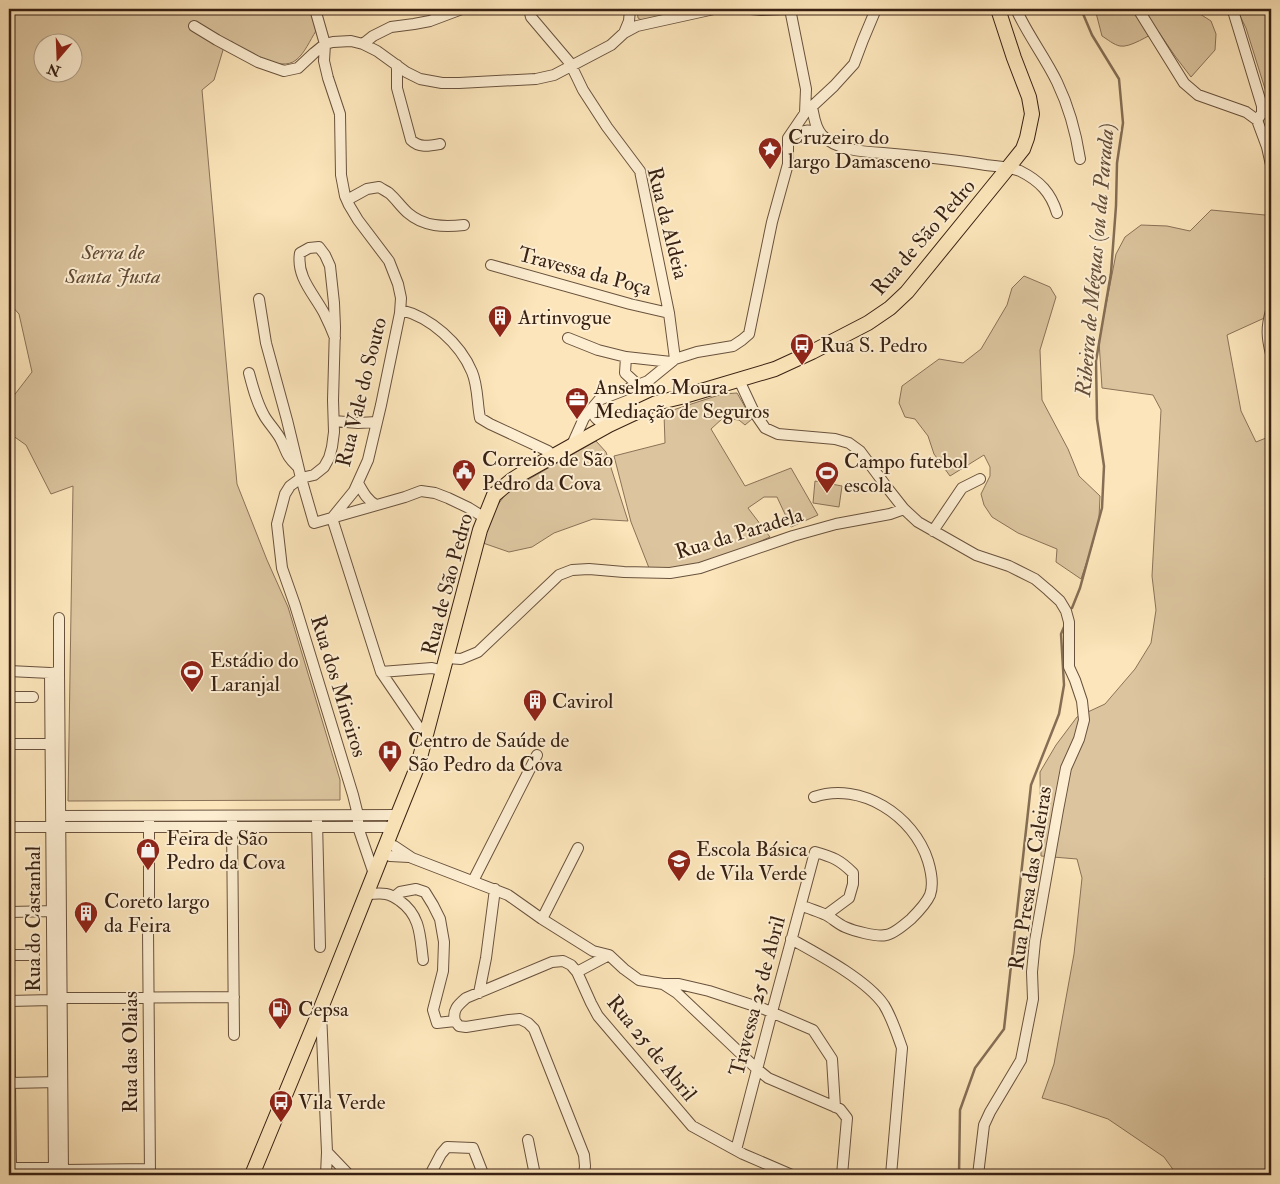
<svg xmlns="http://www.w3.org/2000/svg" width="1280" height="1184" font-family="'IM FELL Double Pica',serif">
<rect width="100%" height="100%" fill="#fce5ba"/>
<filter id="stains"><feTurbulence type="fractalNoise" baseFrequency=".004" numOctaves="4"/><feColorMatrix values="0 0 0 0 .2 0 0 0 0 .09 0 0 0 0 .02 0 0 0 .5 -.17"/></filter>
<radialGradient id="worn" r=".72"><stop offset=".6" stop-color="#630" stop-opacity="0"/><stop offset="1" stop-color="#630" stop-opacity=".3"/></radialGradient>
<path fill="#dbc49e" stroke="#8a7258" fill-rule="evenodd" d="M9 9H311L316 31C310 40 305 53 296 60 281 73 244 51 231 41L223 50 214 80 202 90 237 484 267 560 288 607 340 780V800L68 801 73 486 51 494 26 445 9 433V402L32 372 19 314 9 303ZM42 42H72V72H42Z
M637 9H696L641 20 638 18Z
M1095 9H1189V10L1200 14 1211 21 1216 34 1215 50 1191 77 1175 56 1158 31C1149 35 1130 48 1120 46 1114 45 1107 39 1102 36Z
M1238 9H1271V108L1246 28 1237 10Z
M1211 210 1265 215 1271 214V315L1227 335 1241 411 1256 442 1271 436V861L1265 879 1271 891V1175H1177L1164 1157 1108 1119 1067 1105 1042 1098 1054 1064 1074 954 1082 878 1077 859 1041 856 1040 772 1056 745 1077 717 1105 704 1135 669 1151 643 1156 610 1152 576 1161 410 1153 395 1102 388 1099 341 1116 254 1125 237 1141 225 1167 226 1190 231Z
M1024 276 1050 287 1056 297 1040 350 1042 400 1068 449 1079 476 1100 496 1099 518 1092 546 1081 579 1056 562 1057 549 1018 533 992 517 984 505 981 494 990 476V467L984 455 950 476 934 454 928 436 915 419 905 417 899 403 902 386 939 359 963 363 981 349 1007 305 1012 288Z
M737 393 752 419 745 425 739 420 723 418 711 429 745 486 791 468 818 515 791 527 777 497H764L748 508 770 537 700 568 651 573 631 522 614 456 665 443 664 414 670 411 722 394Z
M596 441 606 452 628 521 593 519 554 533 532 547 509 552 483 543 491 514 508 491Z
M815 481 842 486 839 507 813 503Z"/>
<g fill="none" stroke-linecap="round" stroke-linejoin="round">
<path stroke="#856e55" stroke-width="2.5" d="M1072 608 1080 588 1102 508 1104 466 1097 419 1096 361 1111 273 1116 206 1117 163 1123 123 1119 79 1092 35 1081 9
M959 1175 960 1110 975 1068 1004 1029 1031 785 1059 714 1064 685 1061 634 1064 627"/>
<g stroke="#69523d" stroke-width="12">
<path id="minor" d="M315 9 325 44 324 61 328 78 340 114 341 175 345 196 349 205 358 220 389 261 398 284 401 298 400 313 381 405 368 460 354 491 332 518
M529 9 531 17 570 63 583 90 607 127 640 171 669 313 675 359
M751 9 761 10 788 9
M790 9 806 89 805 113
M1016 9C1027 34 1045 57 1057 82 1069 107 1076 133 1080 159
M1138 9 1184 83 1198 95 1246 112 1257 120 1267 147 1271 165
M1231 9 1234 14 1262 106V113L1257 120
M194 26 217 40 258 62 284 71 298 68 314 53 325 44 333 42 351 41 363 44 377 51 406 72 420 79 442 83H459L536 79 554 75 611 45 624 33 637 26 714 9
M624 33 629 21 630 9
M363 44 373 36 391 27 414 24 430 21 462 9
M397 65V88L411 140C419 148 429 146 440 144
M812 107C814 116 815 128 822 135 835 150 865 152 883 153 918 156 952 159 986 165 997 166 1010 167 1020 171 1040 181 1051 193 1057 213
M791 136C804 130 808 128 821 135
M347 200 367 189 379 187C382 189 386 191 389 193 396 199 401 207 408 213 424 227 444 227 464 225
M491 265 630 304 669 313
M259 299 266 343 287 420 301 478 314 523 405 497 421 491 435 493 448 498 469 508 485 518
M401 310C430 317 460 343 472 372 478 386 477 403 480 418L490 424 548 451 554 457
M1271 311C1266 328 1267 338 1271 354
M335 338C332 330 328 321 324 313 314 294 296 277 300 253L309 248 319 247 325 255 330 266 334 303 335 327 333 400 334 432 332 447 329 458 324 467 314 475 301 478 290 486 285 494 277 524 282 568 295 605 353 795 358 815V827L374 874
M568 338 598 350 626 357 671 362
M626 357 625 373 638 385
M249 373C253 388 257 404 265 417 270 425 277 432 281 440 287 452 286 456 297 466
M739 380 754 412 765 428 778 434 835 439 849 443 860 451 889 490 904 509 918 522 976 555 1009 566 1035 579 1048 590 1060 601 1066 611 1069 622V667L1075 680 1082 701 1084 720 1079 739 1066 768 1058 810 1035 941 1032 972 1033 999 1021 1060 990 1112 984 1125 978 1175
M592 408C593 419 600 423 609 425
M334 421 358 423 377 422
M571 447 584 418 599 400 648 381 675 359 697 352 733 346 742 340 749 334 772 222 788 164V138L805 113 834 86 854 64 863 40 876 9
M358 483C363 492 367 500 376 505
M332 518 381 672 426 738
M933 531 962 488 980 479
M59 618V672
M447 658 461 659 478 652 559 575 572 570 589 569 624 572 670 573 700 568 793 536 836 524 890 514 904 509
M9 671 50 673
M381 672 432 668 444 671
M9 697H33
M9 744H56
M54 816 398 815
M149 820V902
M232 821 234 1035
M317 821 320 947
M9 827H393
M386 844 394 846 412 858 508 895 542 919 593 951 609 955 624 969 639 980 663 984 677 993 757 1069 768 1078 840 1109 847 1118 842 1175
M383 852 390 856 409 857
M473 881 537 755
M367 894C373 894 380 893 386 894 391 895 396 898 400 901 421 916 420 937 423 960
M394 897 400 892 416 889 425 892 433 905 440 919 444 942 443 971 433 1010 437 1023 455 1021 459 1026 466 1027 509 1020 520 1019 528 1023 534 1029 584 1155 585 1166 584 1175
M801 905C809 909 818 911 826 915 832 918 838 924 845 927 854 931 876 937 886 935 894 934 905 924 911 919 918 912 926 904 930 895 934 884 931 871 928 861 914 816 861 781 814 797
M9 912 58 911
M542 919 578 848
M148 929 150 1175
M791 939C818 954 867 980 884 1005 892 1018 897 1034 902 1048L891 1175
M9 955H34
M577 972 609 955
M664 984H679L709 991 764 1009 813 1030 832 1059 835 1107
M479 993 486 958 495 889
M62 998 234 997
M9 1001 11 1168
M9 1001 52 1000
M321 1012 327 1152 326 1175
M455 1021C452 1010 458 1005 466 998L552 962 563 961 571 965 577 972 591 1003 598 1016 692 1126 743 1154 792 1175
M9 1083 59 1082
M528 1140 535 1175
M736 1150 772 1012 815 852C833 857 840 860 853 873V884L849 898 826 915
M327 1152 349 1175
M9 1168H54
M63 1170 150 1169
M432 1171 441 1154 447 1147 473 1148 482 1171 483 1175
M54 1175 50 673 59 672 63 1175"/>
</g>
<g stroke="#382113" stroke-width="16">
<path id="major" d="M252 1175 321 1008 393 827 418 765 480 530 494 495 512 480 523 473 609 425 656 403 681 397 775 369 812 352 868 323 890 308 907 292 1003 174 1023 149 1027 138 1032 114 1029 97 1014 58 998 9"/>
</g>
<use href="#minor" stroke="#fdeed2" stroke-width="10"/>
<use href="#major" stroke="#fce5ba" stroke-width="14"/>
</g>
<defs>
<g id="sight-pin" transform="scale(1.25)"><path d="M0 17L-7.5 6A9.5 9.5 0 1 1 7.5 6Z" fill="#8f2418" stroke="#fdeed2"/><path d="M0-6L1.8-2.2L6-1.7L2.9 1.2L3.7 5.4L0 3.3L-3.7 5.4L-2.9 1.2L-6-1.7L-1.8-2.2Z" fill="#fff"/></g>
<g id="building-pin" transform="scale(1.25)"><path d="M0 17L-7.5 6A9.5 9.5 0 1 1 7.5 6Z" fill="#8f2418" stroke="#fdeed2"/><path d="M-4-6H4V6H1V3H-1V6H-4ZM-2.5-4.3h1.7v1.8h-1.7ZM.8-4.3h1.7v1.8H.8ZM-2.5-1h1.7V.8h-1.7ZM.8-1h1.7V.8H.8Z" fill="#fff"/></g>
<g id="bus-pin" transform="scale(1.25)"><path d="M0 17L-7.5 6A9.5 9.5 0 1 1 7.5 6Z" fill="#8f2418" stroke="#fdeed2"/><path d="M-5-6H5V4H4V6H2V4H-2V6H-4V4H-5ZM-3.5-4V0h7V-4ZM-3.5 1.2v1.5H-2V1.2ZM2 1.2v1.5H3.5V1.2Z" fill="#fff"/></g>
<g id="office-pin" transform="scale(1.25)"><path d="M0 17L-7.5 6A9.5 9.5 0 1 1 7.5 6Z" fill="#8f2418" stroke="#fdeed2"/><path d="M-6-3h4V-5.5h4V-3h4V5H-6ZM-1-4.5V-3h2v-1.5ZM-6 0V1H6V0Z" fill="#fff"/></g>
<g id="civic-pin" transform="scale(1.25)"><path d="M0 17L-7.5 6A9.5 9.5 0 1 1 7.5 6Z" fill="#8f2418" stroke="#fdeed2"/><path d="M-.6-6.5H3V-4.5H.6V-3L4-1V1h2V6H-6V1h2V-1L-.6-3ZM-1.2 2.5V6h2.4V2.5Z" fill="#fff"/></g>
<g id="stadium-pin" transform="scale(1.25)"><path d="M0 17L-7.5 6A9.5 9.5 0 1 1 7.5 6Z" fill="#8f2418" stroke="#fdeed2"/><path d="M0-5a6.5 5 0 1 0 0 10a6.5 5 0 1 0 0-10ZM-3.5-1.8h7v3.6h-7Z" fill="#fff"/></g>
<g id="hospital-pin" transform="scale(1.25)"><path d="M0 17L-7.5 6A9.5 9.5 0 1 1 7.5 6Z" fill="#8f2418" stroke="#fdeed2"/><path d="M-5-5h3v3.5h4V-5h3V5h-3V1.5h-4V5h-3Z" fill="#fff"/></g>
<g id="shop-pin" transform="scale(1.25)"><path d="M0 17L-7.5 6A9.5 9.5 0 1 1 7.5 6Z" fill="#8f2418" stroke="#fdeed2"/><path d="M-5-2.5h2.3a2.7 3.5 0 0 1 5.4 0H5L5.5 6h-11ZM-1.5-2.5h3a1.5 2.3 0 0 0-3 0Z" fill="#fff"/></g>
<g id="school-pin" transform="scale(1.25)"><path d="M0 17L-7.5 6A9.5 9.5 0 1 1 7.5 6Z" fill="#8f2418" stroke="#fdeed2"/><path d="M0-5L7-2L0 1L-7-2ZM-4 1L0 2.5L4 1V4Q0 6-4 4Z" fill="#fff"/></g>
<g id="fuel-pin" transform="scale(1.25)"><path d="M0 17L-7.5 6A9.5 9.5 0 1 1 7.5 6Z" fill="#8f2418" stroke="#fdeed2"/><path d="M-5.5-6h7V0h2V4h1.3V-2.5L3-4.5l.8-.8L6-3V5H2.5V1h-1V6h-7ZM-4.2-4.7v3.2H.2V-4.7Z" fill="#fff"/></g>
</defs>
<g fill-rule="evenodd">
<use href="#sight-pin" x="770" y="149"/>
<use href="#building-pin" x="500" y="317"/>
<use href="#bus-pin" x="802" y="345"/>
<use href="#office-pin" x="577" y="399"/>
<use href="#civic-pin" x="464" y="471"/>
<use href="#stadium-pin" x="827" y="473"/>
<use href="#stadium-pin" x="192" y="672"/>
<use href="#building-pin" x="535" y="701"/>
<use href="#hospital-pin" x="390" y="752"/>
<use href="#shop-pin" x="148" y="850"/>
<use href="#school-pin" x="679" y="861"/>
<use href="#building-pin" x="86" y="913"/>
<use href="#fuel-pin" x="280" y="1009"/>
<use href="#bus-pin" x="281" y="1102"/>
</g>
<g text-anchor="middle" stroke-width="4" stroke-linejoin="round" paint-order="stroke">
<g font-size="21" fill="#382113" stroke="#fdeed2" text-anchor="start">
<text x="788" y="144">Cruzeiro do<tspan x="788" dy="24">largo Damasceno</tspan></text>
<text x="518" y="324">Artinvogue</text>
<text x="820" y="352">Rua S. Pedro</text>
<text x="594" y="394">Anselmo Moura<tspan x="594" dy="24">Mediação de Seguros</tspan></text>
<text x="482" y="466">Correios de São<tspan x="482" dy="24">Pedro da Cova</tspan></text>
<text x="844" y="468">Campo futebol<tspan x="844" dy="24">escola</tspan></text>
<text x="210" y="667">Estádio do<tspan x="210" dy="24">Laranjal</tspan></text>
<text x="552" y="708">Cavirol</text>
<text x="408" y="747">Centro de Saúde de<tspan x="408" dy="24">São Pedro da Cova</tspan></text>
<text x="166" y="845">Feira de São<tspan x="166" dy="24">Pedro da Cova</tspan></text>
<text x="696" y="856">Escola Básica<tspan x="696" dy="24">de Vila Verde</tspan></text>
<text x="104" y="908">Coreto largo<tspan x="104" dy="24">da Feira</tspan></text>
<text x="298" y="1016">Cepsa</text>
<text x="298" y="1109">Vila Verde</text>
</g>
<g font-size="21" fill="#382113" stroke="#fdeed2">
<text transform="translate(668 223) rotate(76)" y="7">Rua da Aldeia</text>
<text transform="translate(923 237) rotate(-49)" y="7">Rua de São Pedro</text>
<text transform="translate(585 271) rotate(15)" y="7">Travessa da Poça</text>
<text transform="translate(361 392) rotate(-76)" y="7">Rua Vale do Souto</text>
<text transform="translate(739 533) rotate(-17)" y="7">Rua da Paradela</text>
<text transform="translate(447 584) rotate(-75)" y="7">Rua de São Pedro</text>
<text transform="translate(339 686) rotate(73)" y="7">Rua dos Mineiros</text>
<text transform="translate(1030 878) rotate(-81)" y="7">Rua Presa das Caleiras</text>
<text transform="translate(33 919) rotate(-90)" y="7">Rua do Castanhal</text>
<text transform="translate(757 996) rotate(-75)" y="7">Travessa 25 de Abril</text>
<text transform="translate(652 1048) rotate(51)" y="7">Rua 25 de Abril</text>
<text transform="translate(130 1052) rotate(-90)" y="7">Rua das Olaias</text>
</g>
<g font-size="21" font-style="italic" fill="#614a36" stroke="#fdeed2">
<text x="113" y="259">Serra de<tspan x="113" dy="24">Santa Justa</tspan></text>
</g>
<g font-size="22" font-style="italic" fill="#654e3a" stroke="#fdeed2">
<text transform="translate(1094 260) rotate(-85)" y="8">Ribeira de Méguas (ou da Parada)</text>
</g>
</g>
<rect width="1280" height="1184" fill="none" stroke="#fce5ba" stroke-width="30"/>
<rect x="10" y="10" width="1260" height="1164" fill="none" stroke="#382113" stroke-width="2.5"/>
<rect x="15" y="15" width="1250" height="1154" fill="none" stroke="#382113"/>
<g transform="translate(58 58) rotate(199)"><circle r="24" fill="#fdeed2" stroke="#ae9c86"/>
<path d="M0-4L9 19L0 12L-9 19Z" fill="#8f2418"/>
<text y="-8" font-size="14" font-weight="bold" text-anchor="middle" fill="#382113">N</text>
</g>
<rect width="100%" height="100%" filter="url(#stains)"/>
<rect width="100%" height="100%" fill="url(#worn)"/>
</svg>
